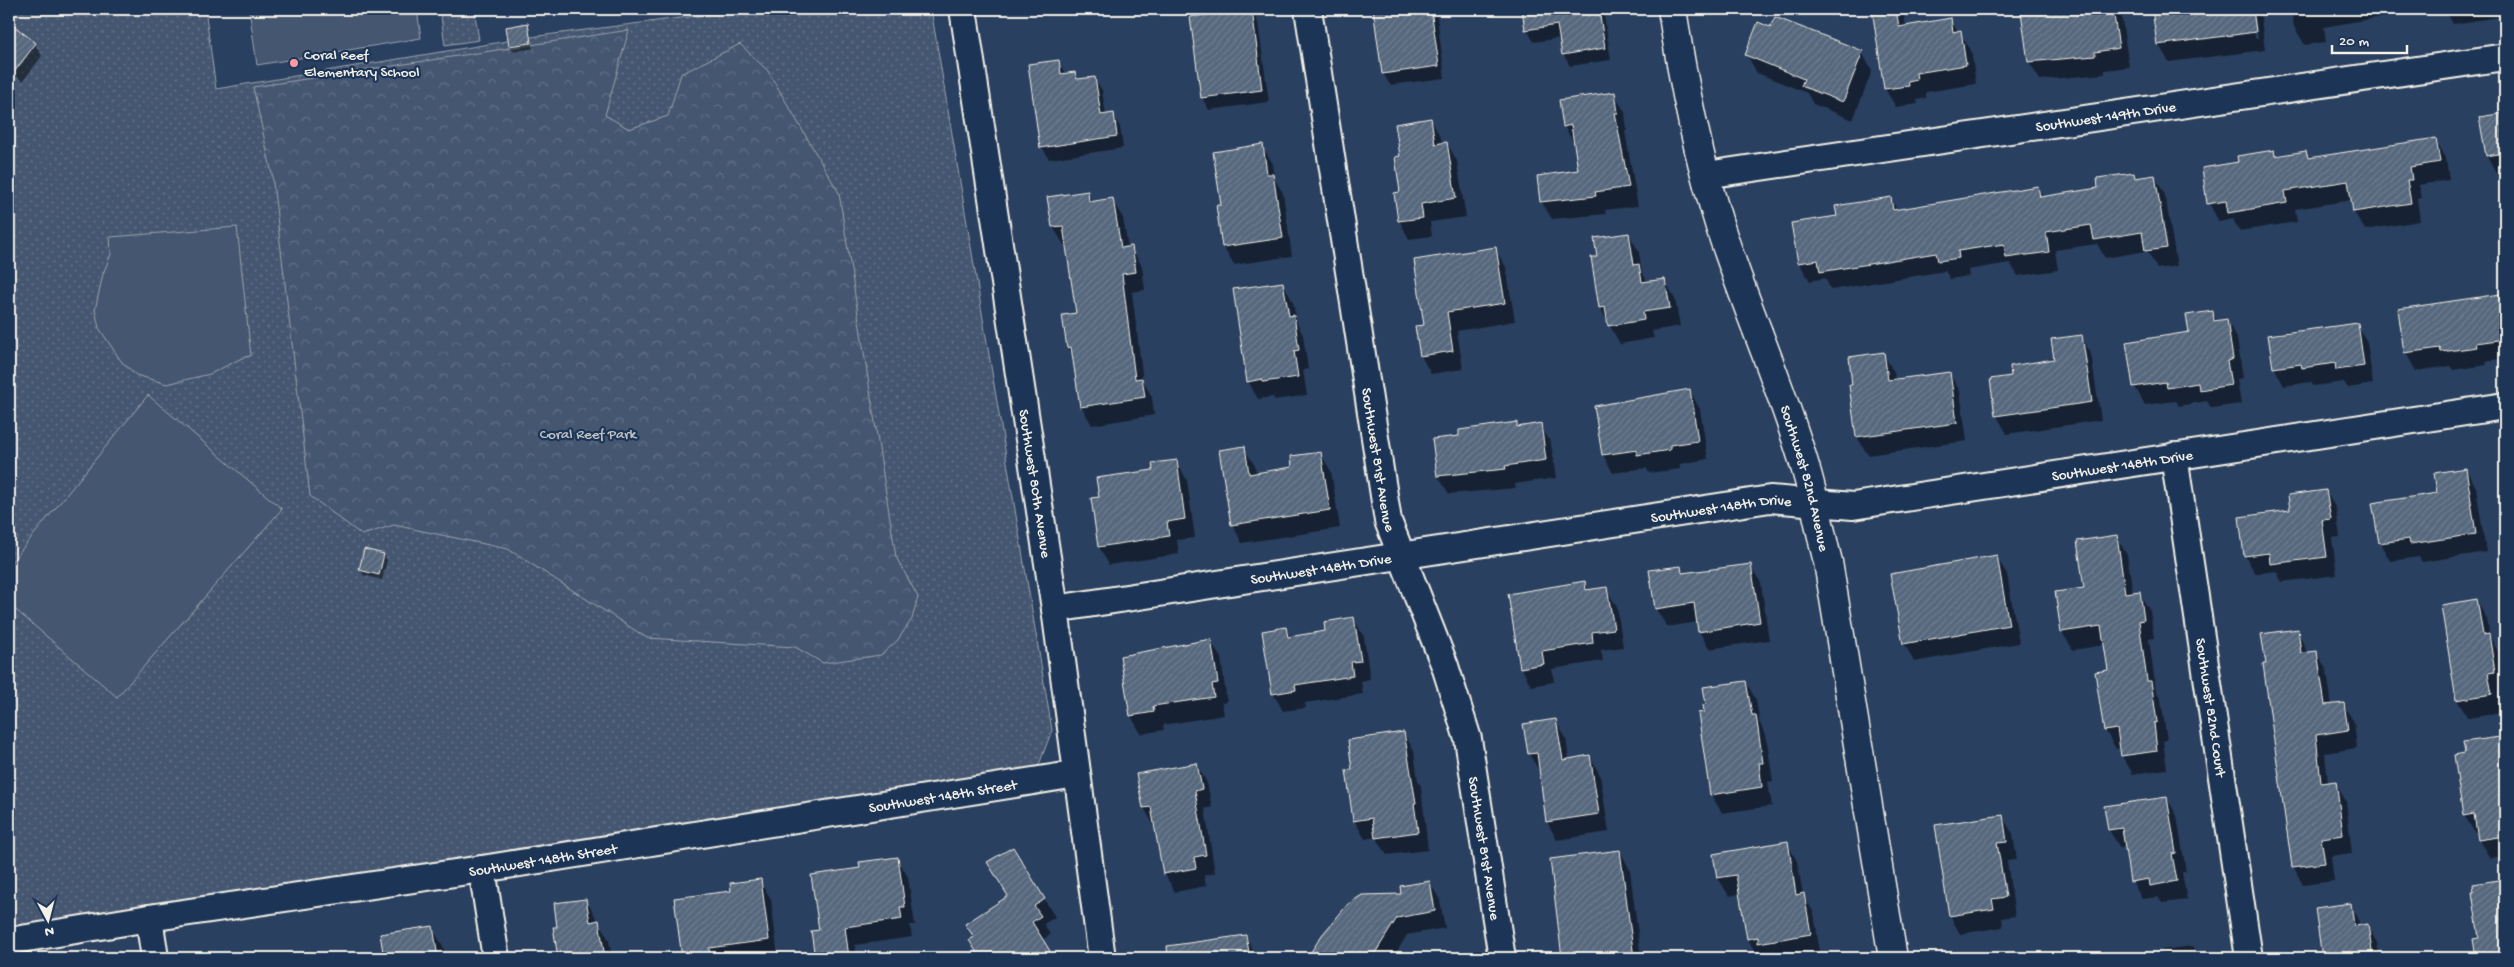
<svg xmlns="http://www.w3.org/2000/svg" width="2514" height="967" font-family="'Gochi Hand',sans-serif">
<defs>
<pattern id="green-dots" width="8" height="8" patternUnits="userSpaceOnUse" patternTransform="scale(1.25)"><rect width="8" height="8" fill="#445771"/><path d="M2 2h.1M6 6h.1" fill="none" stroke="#607085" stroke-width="1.8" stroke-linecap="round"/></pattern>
<pattern id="forest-crowns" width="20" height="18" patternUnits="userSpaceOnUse" patternTransform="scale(1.25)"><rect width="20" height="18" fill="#445771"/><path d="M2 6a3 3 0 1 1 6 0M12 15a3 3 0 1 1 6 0" fill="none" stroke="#607085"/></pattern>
<pattern id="building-hatch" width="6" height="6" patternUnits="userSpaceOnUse" patternTransform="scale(1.25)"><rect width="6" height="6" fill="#56677d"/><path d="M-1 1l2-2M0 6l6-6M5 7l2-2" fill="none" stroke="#6f7d8f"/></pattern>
</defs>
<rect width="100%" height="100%" fill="#2a4060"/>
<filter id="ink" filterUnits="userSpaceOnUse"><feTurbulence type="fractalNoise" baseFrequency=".02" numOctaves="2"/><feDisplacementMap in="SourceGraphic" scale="10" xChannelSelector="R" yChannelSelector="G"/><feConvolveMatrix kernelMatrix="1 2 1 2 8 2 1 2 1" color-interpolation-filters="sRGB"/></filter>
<g filter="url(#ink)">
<path fill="url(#green-dots)" stroke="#9ca4ac" d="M9 9H205L216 89 538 36 751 9H931L1052 730 1036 773 651 828 9 929Z
M440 9H474L479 40 445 45Z"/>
<path fill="url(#forest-crowns)" stroke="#9ca4ac" d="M629 30 605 115 629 129 668 116 681 74 740 44 768 71 839 193 896 557 918 597 912 619 897 641 881 655 823 663 795 647 647 638 508 549 394 525 362 535 310 496 272 174 253 87Z"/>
<path fill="#445771" stroke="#9ca4ac" d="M249 9H417L421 38 257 65Z
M237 227 251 356 244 357 210 374 167 384 136 375 121 361 99 328 95 310 103 274 111 254 110 237Z
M148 395 282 509 117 697 9 604V565Z"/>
<path fill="#0007" fill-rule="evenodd" d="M1374 9H1436L1445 78 1390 85 1383 73Z
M1523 9H1603L1611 60 1570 66 1563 54 1560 38 1534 42 1527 30Z
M1873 9H1903L1906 27 1950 20 1971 50 1976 84 1926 92V98L1917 100 1918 104 1896 107 1885 89Z
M2053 9H2128V12L2121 13 2129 67 2105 70V74L2040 80 2029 62 2022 13Z
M2154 9H2256L2261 18 2265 50 2169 62 2158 44ZM2253 17H2255L2258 38H2255Z
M2291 9H2392L2393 15 2324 27 2326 42 2305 45 2294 27Z
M2445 9H2505V16L2453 24Z
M1251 10 1258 22 1269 102 1209 110 1202 98Z
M9 24 35 44 42 56 23 81 9 71Z
M527 25 533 49 513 51 510 46Z
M1771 28 1862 52 1872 71 1853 120 1813 104 1807 93 1757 73 1747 55Z
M1058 61 1065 73H1075L1079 80 1094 78 1102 90 1106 116 1113 115 1120 127 1123 148 1049 159 1042 147Z
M1614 94 1625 112 1627 131H1625L1638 206 1605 210 1606 214 1552 219 1541 201 1579 171 1575 145 1564 126Z
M2505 114V173L2497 174 2487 156 2481 118Z
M1431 120 1441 138 1442 144 1447 143 1457 161 1466 217 1430 222 1432 236 1409 239 1399 220 1401 158Z
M2435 139 2446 158 2449 180 2419 185 2422 198H2417L2420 221 2365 230 2354 212 2352 200 2295 209 2297 222 2239 231 2233 219 2219 222 2209 203 2240 163 2273 152 2277 157 2306 152 2310 159Z
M1262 146 1273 164 1275 180 1283 193 1292 256 1234 265 1223 247 1217 206H1222Z
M2133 174 2136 179 2155 176 2165 195 2177 266 2157 269 2147 251 2105 258 2097 244 2055 250 2058 270 2018 276 2010 263 1968 270 1969 276 1950 279 1945 271 1831 290 1825 278 1810 281 1799 263 1838 217 1891 199 1897 210 2037 187 2043 197 2100 189Z
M1087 192 1093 203 1112 200 1123 218 1128 248H1131L1142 266 1145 290 1132 292 1143 381 1152 397 1154 415 1092 425 1081 406 1074 359 1068 347 1077 314 1067 245H1064L1053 227 1049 198Z
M1629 234 1639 252 1642 272 1648 283 1665 280 1675 299 1680 326 1652 331 1654 338 1620 344 1600 308 1593 258H1598Z
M1495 249 1506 267 1515 321 1457 331 1463 369 1431 374 1421 356 1426 326Z
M1283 283 1293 302 1297 323 1303 335 1308 369 1303 370 1307 395 1275 400 1273 397 1258 399 1248 381Z
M2500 296 2501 299 2505 298V358L2486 361 2487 365 2453 370 2450 366 2416 371 2406 353Z
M2212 312 2217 321 2226 320 2237 338 2243 378 2237 379 2241 404 2211 408 2207 401 2179 406 2176 401 2145 405 2135 387 2128 343 2190 333Z
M2357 324 2367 342 2373 384 2348 388 2344 382 2313 386 2311 382 2284 386 2274 367Z
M2081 336 2091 354 2101 420 2007 434 1997 416 1991 380 2013 377 2055 360Z
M1883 354 1894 372 1895 380 1949 373 1960 391 1967 441 1868 455 1857 437 1851 386H1854Z
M1690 391 1700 409 1708 459 1680 464V469L1649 473 1646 468 1613 473 1603 455Z
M1516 423 1519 428 1540 425 1551 443 1556 478 1515 484 1516 488 1449 494 1438 476 1461 437Z
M1244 448 1255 466 1256 474 1294 468 1320 453 1331 471 1340 528 1242 543 1232 524Z
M1176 461 1187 480 1195 538 1177 540 1179 554 1109 565 1099 547 1100 498Z
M2466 469 2476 487 2486 552 2422 562 2419 557 2390 561 2380 543Z
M2326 491 2336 509 2340 537 2332 538 2337 575 2282 582 2276 571 2256 574 2245 556 2291 511Z
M2116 536 2127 555 2133 593H2139L2150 611 2154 638 2149 639 2156 691 2161 700 2167 740 2163 741 2167 769 2133 774 2122 756 2121 748 2116 749 2105 730 2109 671 2105 645 2073 650 2062 632Z
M384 555 387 560 382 580 363 575 360 570Z
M1996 556 2007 574 2019 643 1914 662 1904 643Z
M1750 565 1761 583 1769 640 1709 649 1699 631 1698 622 1667 627 1656 609 1680 567 1684 574Z
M1584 582 1589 591 1606 588 1617 607 1623 647 1601 650 1603 661 1552 669 1554 682 1531 686 1521 667Z
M2477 601 2487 619 2490 637 2499 653 2504 690 2498 691 2501 713 2468 718 2457 700Z
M1354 619 1364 637 1370 679 1361 681 1363 694 1305 703 1306 708 1283 711 1273 693 1286 628 1291 638 1326 632Z
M2297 630 2308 654 2317 652 2327 671 2332 706 2343 704 2354 722 2357 748 2325 753 2328 783H2335L2346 801 2352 853 2331 856 2334 881 2303 885 2293 866Z
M1210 640 1221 658 1227 702 1222 703 1224 715 1163 725 1164 730 1141 734 1131 716Z
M1746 682 1756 700 1760 724 1766 735 1773 781 1768 782 1772 806 1722 813 1711 795 1705 713Z
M1555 720 1566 738 1569 760 1590 757 1600 775 1609 832 1557 840 1547 822 1540 772 1529 754 1524 725Z
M1404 733 1414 751 1418 781 1421 786 1428 850 1387 855 1376 837 1365 839 1354 820V770Z
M2500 739 2505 748V856L2490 858 2479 840 2478 833H2475L2464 815 2466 754Z
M1197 765 1207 783 1212 807 1205 809 1215 873 1204 875 1206 886 1175 892 1164 873 1154 826 1144 808 1138 775Z
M2167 798 2177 816 2186 872H2182L2187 900 2162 903 2158 897 2142 899 2132 881 2126 847 2120 848 2109 830Z
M2002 816 2013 834 2017 860 2007 861 2015 916 2002 918 2003 927 1960 934 1950 916Z
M1787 843 1797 861 1803 894 1814 913 1820 953 1785 958H1769L1767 955 1758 957 1748 939 1740 894 1729 896 1718 878Z
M1620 851 1630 870 1641 958H1563L1551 860Z
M897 858 908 877 915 925H910L912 937 855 945 856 958H816L812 932 820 931 861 869Z
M2505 880V958H2478L2475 940 2480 939 2474 885Z
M760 881 771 899 778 958H683L676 899 732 892Z
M1430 883 1440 900 1445 928 1407 935 1393 958H1309L1403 895Z
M1044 899 1055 917 1044 924 1050 935 1042 940 1053 958H980L970 941Z
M586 900 609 940 612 958H559L555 928H558Z
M2350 904 2361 926 2367 925 2377 943 2380 958H2323L2317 909Z
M432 928 443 946 445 958H385L382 935Z
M1246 936 1257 958H1178L1177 946Z
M2192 946 2199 958H2162L2161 950Z
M250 953 253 958H219Z"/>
<path fill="url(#building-hatch)" stroke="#f4f1e8" d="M1252 9 1262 90 1201 98 1190 17Z
M1373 9H1431L1439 66 1382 74Z
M1522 9H1599L1605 48 1562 55 1557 25 1525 30Z
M1872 9H1896L1899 27 1951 18 1953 32 1961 30 1966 65 1916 73 1917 80 1908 82 1909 86 1884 89Z
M2044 9H2113L2119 48 2095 52V56L2028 62 2021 12Z
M2152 9H2253L2256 32 2157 45Z
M1775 17 1863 51 1843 102 1801 86 1804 79 1745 55 1758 22 1770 27Z
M9 22 36 43 9 79Z
M528 23 531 43 509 46 506 27Z
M1059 60 1061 74 1075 72 1077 79 1095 77 1101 115 1114 113 1117 136 1040 148 1028 64Z
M1615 92 1618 113H1615L1629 187 1595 192 1596 196 1540 202 1537 176 1578 170 1571 125 1563 127 1559 100Z
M2505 113V153L2486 156 2479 117Z
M1431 118 1435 144 1447 142 1456 198 1421 204 1423 218 1398 221 1394 193 1400 192 1395 157 1400 156 1395 124Z
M2436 138 2440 162 2410 167 2412 180H2407L2411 203 2353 212 2348 181 2285 191 2287 203 2228 213 2226 201 2207 204 2202 168 2238 162 2237 156 2274 150 2275 156 2306 151 2308 158Z
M1263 144 1267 174H1273L1283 238 1222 247 1216 205H1221L1213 152Z
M2134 173 2135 178 2155 175 2167 248 2145 251 2142 232 2094 240 2091 225 2046 232 2049 252 2006 258 2004 244 1958 251 1959 258 1938 261 1936 253 1820 272 1818 260 1798 263 1791 223 1837 216 1835 206 1891 197 1893 210 2038 186 2040 197 2098 188 2097 178Z
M1088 191 1089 202 1113 198 1121 248 1132 246 1136 272 1122 274 1135 379 1142 378 1145 397 1080 407 1071 347 1067 348 1062 315 1076 313 1063 226 1052 227 1047 197Z
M1629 233 1634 265 1639 264 1642 282 1665 279 1670 308 1643 312 1644 320 1608 326 1605 307 1599 308 1591 257H1597L1594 238Z
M1496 247 1505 303 1447 312 1453 351 1420 356 1415 326 1424 325 1414 260Z
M1283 282 1289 316 1294 315 1299 350 1294 351 1298 377 1263 382 1262 379 1247 382 1233 289Z
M2500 294 2505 339 2476 343 2477 347 2441 352 2440 348 2404 353 2398 309Z
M2213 311 2214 321 2227 319 2233 359 2227 361 2231 385 2199 390 2198 383 2167 388 2166 382 2133 387 2126 342 2189 332 2186 315Z
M2358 323 2364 366 2336 370 2335 363 2302 368 2301 364 2273 368 2268 335Z
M2082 335 2092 402 1995 416 1990 379 2011 376 2010 366 2054 359 2051 339Z
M1884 352 1888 380 1950 372 1957 423 1856 437 1849 385H1852L1849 357Z
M1690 389 1698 441 1670 445V450L1637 455V450L1602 455 1594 406Z
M1517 422V427L1541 423 1546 460 1505 466 1506 469 1437 476 1432 439 1459 436V430Z
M1245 446 1249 474 1292 467 1291 456 1321 452 1330 510 1231 525 1219 450Z
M1177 460 1185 519 1167 522 1169 536 1098 547 1091 498 1099 497 1096 478 1153 470 1152 463Z
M2466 468 2476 534 2410 544 2409 539 2379 543 2372 503 2437 493 2434 473Z
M2326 490 2331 519 2322 520 2327 557 2270 564 2269 553 2244 556 2239 517 2290 510 2288 495Z
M2117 535 2125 593 2140 591 2144 620 2139 621 2147 681H2151L2157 722 2154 723 2157 751 2121 756 2117 729 2104 731 2095 672 2108 670 2101 626 2061 632 2055 592 2084 588 2077 541Z
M364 549 384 554 379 575 359 570Z
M1997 555 2009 625 1903 644 1890 574Z
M1751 564 1760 622 1698 632 1694 603 1655 609 1649 570 1681 566 1682 573Z
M1585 581 1586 590 1607 587 1614 629 1592 632 1593 643 1542 651 1544 664 1520 668 1508 594Z
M2477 599 2483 635 2489 634 2495 672 2488 673 2492 694 2456 700 2441 605Z
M1354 617 1361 661 1351 662 1353 676 1295 685 1296 690 1272 694 1262 631 1286 627 1288 637 1325 631 1324 622Z
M2298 629 2301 653 2317 651 2325 705 2344 703 2348 730 2316 735 2321 783 2336 781 2343 835 2321 838 2325 863 2292 867 2263 664H2266L2261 634Z
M1211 639 1218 683 1212 684 1214 697 1153 706 1154 712 1130 716 1120 656Z
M1746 681 1752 715H1756L1763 763H1759L1762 787 1710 795 1698 713 1704 712 1703 705 1706 704 1703 687Z
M1556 719 1563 760 1590 755 1599 814 1546 822 1537 753 1528 754 1523 724Z
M1404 732 1416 803H1414L1418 832 1375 838 1372 818 1353 821 1346 770 1352 769 1348 740Z
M2500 737 2505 770V836L2478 840 2474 814 2463 816 2454 755 2465 753 2463 742Z
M1197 763 1202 789 1195 791 1206 855 1194 857 1196 868 1163 874 1151 807 1143 808 1136 774Z
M2167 797 2176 853 2172 854 2177 881 2150 886 2149 879 2130 882 2122 828 2108 830 2104 806Z
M2003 815 2007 842 1997 843 2006 897 1992 899 1994 909 1949 916 1935 825Z
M1788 841 1796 895 1804 893 1811 934 1758 943V937L1747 939 1736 875 1717 878 1713 854Z
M1013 847 1045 899 1034 906 1041 916 1032 922 1050 951 1039 958H980L969 940 974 937 965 924 1008 896 987 862Z
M1620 850 1634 958H1562L1550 859Z
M898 857 905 907H900L902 919 845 927 849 958H815L811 931 819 930 811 875 860 868 859 862Z
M761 879 769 940 709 948 710 958H682L674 898 731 891 730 883Z
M2505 879V958H2476L2473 939 2479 938 2472 892H2474L2473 884Z
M1430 881 1435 911 1397 918 1372 958H1307L1322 935 1348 904 1362 895 1401 894 1400 886Z
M586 899 590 922 599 920 605 958H558L553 927H557L554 903Z
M2351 903 2354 926 2368 924 2373 958H2322L2315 908Z
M433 926 438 958H384L380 934Z
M1246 935 1250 958H1168L1167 946Z"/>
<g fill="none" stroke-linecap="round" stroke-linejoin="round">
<g stroke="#f4f1e8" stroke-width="30">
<g id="minor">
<path id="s1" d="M963 9 1055 609 1102 958"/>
<path id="s2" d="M1308 9 1388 521 1445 666 1468 739 1502 958"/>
<path id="s3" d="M1706 175 2505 57"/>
<path id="s4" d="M2174 456 2249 958"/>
<path id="s5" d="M1055 609 1770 499 1853 506 2505 406"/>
<path d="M482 869 496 958"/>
<path d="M149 918 155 958"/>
<path id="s6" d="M9 941 149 918 482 869 1077 774"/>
</g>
</g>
<g stroke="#f4f1e8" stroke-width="31">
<g id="tertiary">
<path id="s7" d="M1672 9C1683 83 1698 156 1720 227 1746 308 1782 387 1806 470 1815 500 1820 531 1828 562L1893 958"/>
</g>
</g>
<use href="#minor" stroke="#1d3557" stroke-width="26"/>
<use href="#tertiary" stroke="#1d3557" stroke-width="28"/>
</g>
</g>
<circle fill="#ff9aa2" stroke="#1d3557" stroke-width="2" cx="294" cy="63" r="5"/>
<g text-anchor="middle" stroke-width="4.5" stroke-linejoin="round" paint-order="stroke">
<g font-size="15" fill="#f4f1e8" stroke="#1d3557" text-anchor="start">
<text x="304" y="59">Coral Reef<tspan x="304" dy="17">Elementary School</tspan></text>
</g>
<g font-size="15" fill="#f4f1e8" stroke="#1d3557">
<text dy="5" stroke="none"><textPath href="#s3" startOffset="404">Southwest 149th Drive</textPath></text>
<text dy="5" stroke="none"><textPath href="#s2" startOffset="456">Southwest 81st Avenue</textPath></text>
<text dy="5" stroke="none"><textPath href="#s5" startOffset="1079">Southwest 148th Drive</textPath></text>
<text dy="5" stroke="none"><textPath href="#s7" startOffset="489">Southwest 82nd Avenue</textPath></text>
<text dy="5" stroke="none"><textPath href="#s1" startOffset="480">Southwest 80th Avenue</textPath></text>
<text dy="5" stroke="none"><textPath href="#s5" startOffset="674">Southwest 148th Drive</textPath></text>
<text dy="5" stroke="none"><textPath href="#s5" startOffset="269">Southwest 148th Drive</textPath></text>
<text dy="5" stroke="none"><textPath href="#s4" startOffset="254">Southwest 82nd Court</textPath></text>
<text dy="5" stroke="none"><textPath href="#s6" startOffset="945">Southwest 148th Street</textPath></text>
<text dy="5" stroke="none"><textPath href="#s2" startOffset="861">Southwest 81st Avenue</textPath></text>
<text dy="5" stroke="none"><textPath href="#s6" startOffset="540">Southwest 148th Street</textPath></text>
</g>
<g font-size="15" fill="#bfc3c4" stroke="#1d3557">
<text x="588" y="438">Coral Reef Park</text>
</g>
</g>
<rect width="2514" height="967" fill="none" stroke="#1d3557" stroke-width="30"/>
<rect x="15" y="15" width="2484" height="937" fill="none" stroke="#f4f1e8" stroke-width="2" filter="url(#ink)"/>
<g transform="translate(48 920) rotate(173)" stroke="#1d3557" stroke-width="4" paint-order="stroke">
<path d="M0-4L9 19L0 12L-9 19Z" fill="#f4f1e8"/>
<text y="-8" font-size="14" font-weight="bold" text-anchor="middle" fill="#f4f1e8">N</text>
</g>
<path d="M2332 45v8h75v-8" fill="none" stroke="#f4f1e8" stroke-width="2.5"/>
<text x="2339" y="45" font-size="15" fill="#f4f1e8" stroke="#1d3557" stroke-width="4" paint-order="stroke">20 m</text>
</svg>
